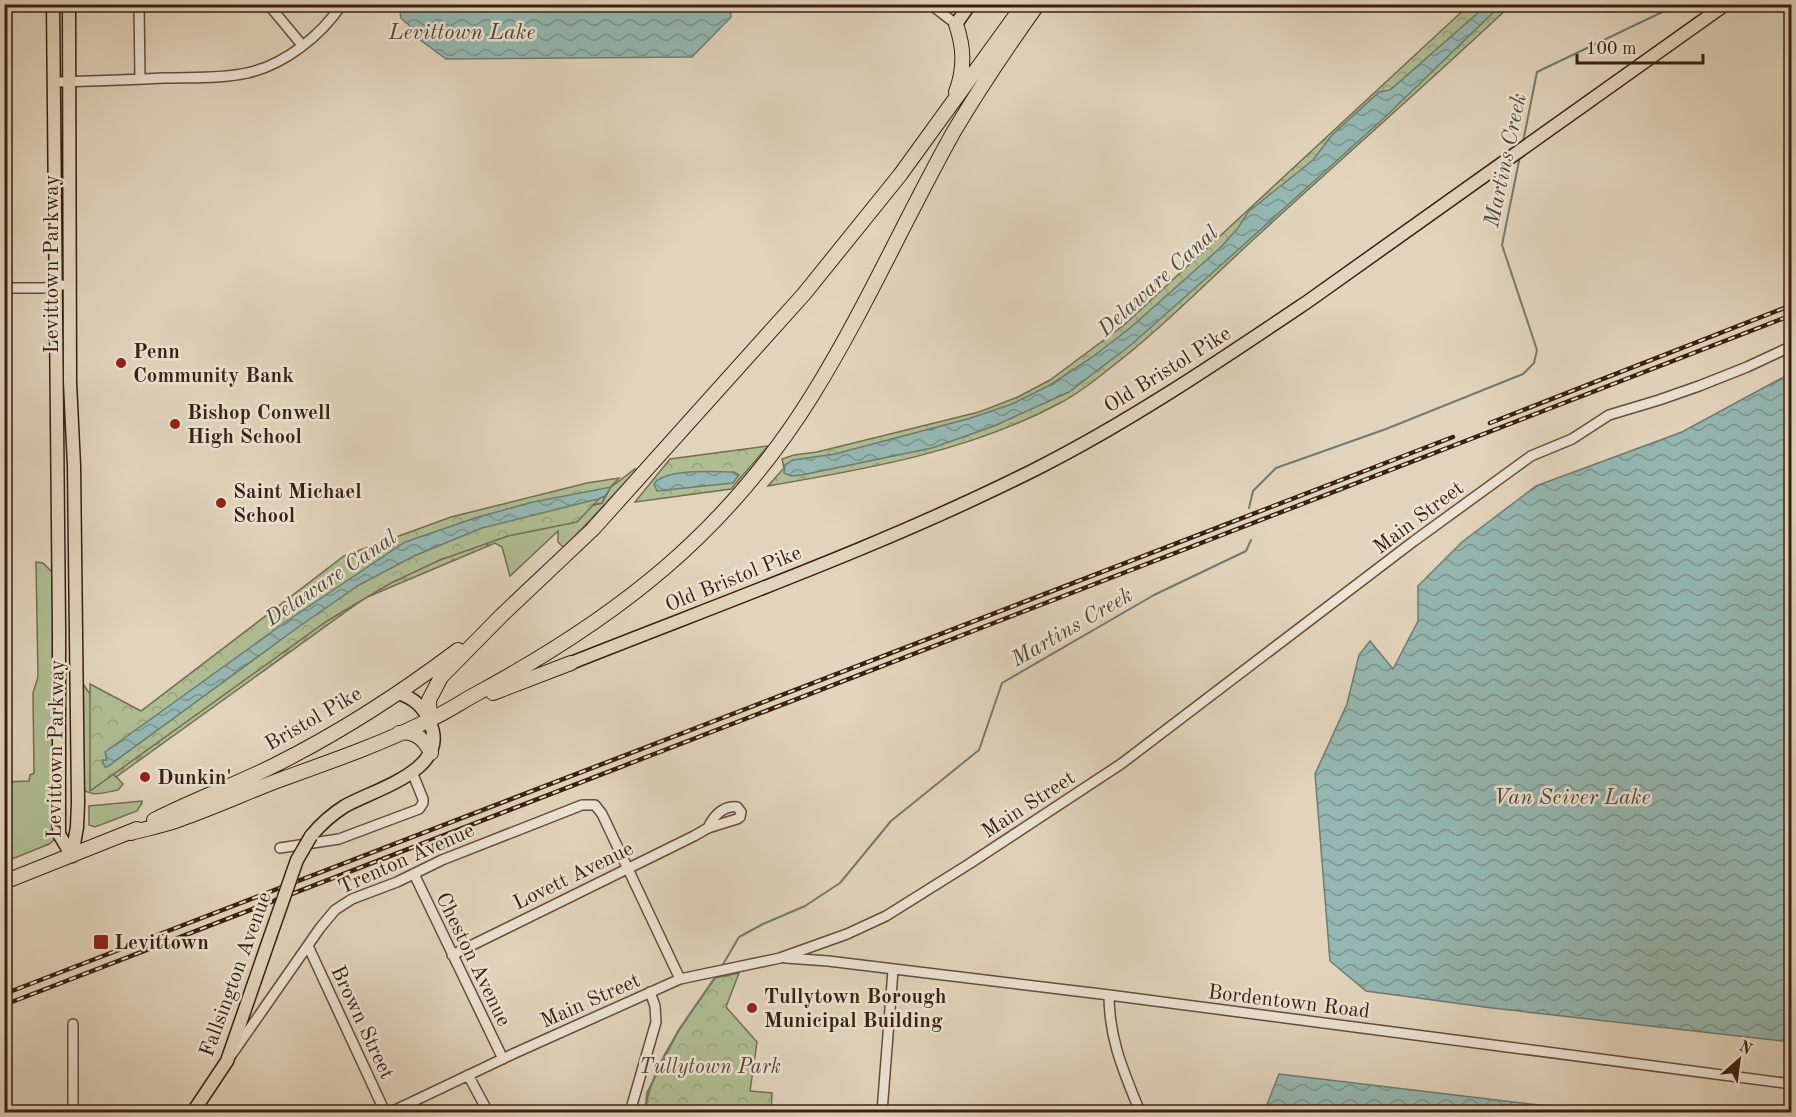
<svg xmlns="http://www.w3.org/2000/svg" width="1796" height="1117" font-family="'Old Standard TT',serif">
<defs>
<pattern id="forest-firs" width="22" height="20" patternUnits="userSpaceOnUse" patternTransform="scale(1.5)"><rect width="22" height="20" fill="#b0bd93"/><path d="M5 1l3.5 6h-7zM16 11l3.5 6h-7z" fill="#98a27e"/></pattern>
<pattern id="park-crowns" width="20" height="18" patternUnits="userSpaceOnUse" patternTransform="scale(1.5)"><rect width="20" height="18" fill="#b0bd93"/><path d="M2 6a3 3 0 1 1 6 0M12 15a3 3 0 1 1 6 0" fill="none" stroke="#98a27e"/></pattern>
<pattern id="water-waves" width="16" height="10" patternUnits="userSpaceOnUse" patternTransform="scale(1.5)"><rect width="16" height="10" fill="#95b8b2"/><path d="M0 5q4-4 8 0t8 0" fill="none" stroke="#7b958f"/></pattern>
</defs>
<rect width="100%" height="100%" fill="#e2d4bc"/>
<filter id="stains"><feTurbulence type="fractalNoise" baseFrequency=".00333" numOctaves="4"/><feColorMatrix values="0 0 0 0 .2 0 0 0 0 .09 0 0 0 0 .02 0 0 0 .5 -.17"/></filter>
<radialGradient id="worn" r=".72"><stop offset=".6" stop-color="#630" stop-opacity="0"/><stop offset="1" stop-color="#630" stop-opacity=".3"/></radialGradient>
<path fill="#b0bd93" stroke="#746e52" stroke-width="1.5" d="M635 469 637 470 564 548 558 542V531L510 576 502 547 495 543 488 546 483 532 532 518 602 503 611 487Z
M36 562 43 563 53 573 55 606 53 676 54 840 49 844 5 862V782L29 781 30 775 34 773 33 693 38 677Z
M81 681 92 697 107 767 123 784 118 790C106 792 88 799 81 786Z
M142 801V803L137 811 95 827 89 825V806Z"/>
<path fill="url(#forest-firs)" stroke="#746e52" stroke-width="1.5" d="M605 496 602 503 532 518 484 532 488 546 365 598 116 777 107 767 297 628 359 585 414 556 482 528Z"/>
<path fill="url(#park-crowns)" stroke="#746e52" stroke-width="1.5" d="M1469 5H1511C1427 84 1340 160 1255 238 1207 282 1161 329 1109 369 1094 381 1078 394 1060 403 971 451 867 469 768 486L784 468 782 459 794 455 817 452 979 412 1018 397 1050 380 1124 325Z
M768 446 731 489 635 502 670 459Z
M619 478 577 522 508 536 440 560 391 583 327 621 90 791V684L141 711 344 556 451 517 587 483Z
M739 973 726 1007 757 1042 750 1091 772 1093 771 1112H645C651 1062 687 1020 715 978Z"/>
<path fill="url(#water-waves)" stroke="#707b72" stroke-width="1.5" d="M730 5 731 17 692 57 446 59 415 36 409 25 401 18 399 5Z
M1487 5H1501L1384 118 1229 258 1132 344 1069 392 994 426 932 448 802 475 791 476 784 473 785 465 793 460 835 454 971 418 1012 404 1050 385 1091 358 1130 328 1219 249 1238 228 1248 212 1313 160 1332 135 1379 92 1390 90Z
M1791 373V1042L1492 1008 1366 991 1330 961 1315 774 1347 704 1359 655 1370 641 1393 669 1418 621V586L1462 542 1536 486 1682 432Z
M734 472 739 475 733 483 657 491 654 484C665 468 715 472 734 472Z
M611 487 605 496 598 499 482 528 414 556 359 585 297 628 107 767H105L102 760H107L105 752 287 621 405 542 478 517 533 502Z
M1279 1074 1597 1112H1264Z"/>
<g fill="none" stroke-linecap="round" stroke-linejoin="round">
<path stroke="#707b72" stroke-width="2" d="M1523 142 1537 72 1679 4
M1249 508 1253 491 1276 468 1386 429 1523 374 1534 363 1537 350 1502 245 1520 156
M722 966 739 937 763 924 805 906 840 883 891 821 979 750 1002 683 1154 595 1246 551 1251 540
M645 1112 647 1093 678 1031 718 973"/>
<g stroke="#634d3c" stroke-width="12">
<path id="minor" d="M139 4 140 79
M268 4 302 45
M930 4 956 24
M54 82C90 81 127 80 164 78 191 77 220 79 247 73 284 65 321 36 342 4
M4 288H44L62 285
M280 848 339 839 419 809 423 803V799L412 772
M414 874 503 1059
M308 946 385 1112
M452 955 694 836 708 828C713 816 724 805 737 807L741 812 740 817 737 819 708 828
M786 958 828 961 1109 995 1792 1084
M1109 995C1109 1040 1124 1072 1140 1112
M73 1024V1112
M232 1054 320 928 335 910 352 899 397 882 442 860 582 805H595L602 814 680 979
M468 1075 488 1112
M391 1112 515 1053 680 979 780 958 847 934 886 916 969 864 1121 764 1414 541 1531 456 1572 439 1609 415 1659 400 1699 386 1747 367 1792 346
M630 1112 656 1022 655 1006 650 992
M882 1112 893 970"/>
</g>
<g stroke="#392011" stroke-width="15">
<path id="major" d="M53 4 59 629V834L72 856
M69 4 70 382 74 466 78 803 77 827 72 856
M956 24 970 4
M571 663C727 601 887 544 1036 469 1131 421 1219 361 1307 302L1726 4
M311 836C321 824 332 814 345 806 375 789 451 770 430 723 424 707 414 698 398 693
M193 1112 227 1061 270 937"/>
</g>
<g stroke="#392011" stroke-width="16">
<path id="highway" d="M956 24C964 48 965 68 956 92
M493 693 571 663
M430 720 429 700 441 677 502 615 593 529 804 294 900 175 1024 4
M399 733C415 730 425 740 431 753
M154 820C193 800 235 785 275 765 339 733 401 693 458 650
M131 833C149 828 169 824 186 817 219 805 250 791 282 779 332 761 384 743 431 719 447 712 461 702 476 694 618 617 727 533 813 394 865 310 905 219 953 133 979 89 1008 46 1038 4
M4 882 137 829"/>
</g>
<use href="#minor" stroke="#ece3d3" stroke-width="9"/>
<use href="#major" stroke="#e2d4bc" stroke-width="12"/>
<use href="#highway" stroke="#e2d4bc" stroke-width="14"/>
<g stroke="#392011" stroke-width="4.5">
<path id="rail" d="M1490 423 1792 305
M4 994 1453 437
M4 1005 1792 315"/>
</g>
<use href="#rail" stroke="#ece3d3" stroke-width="2" stroke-dasharray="7" stroke-linecap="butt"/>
<g stroke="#392011" stroke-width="15" stroke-linecap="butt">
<path id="major-bridge" d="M270 937 297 860 311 836"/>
</g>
<use href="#major-bridge" stroke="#e2d4bc" stroke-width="12"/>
</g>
<g fill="#8f2418" stroke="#ece3d3" stroke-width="2">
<circle cx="121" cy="363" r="6"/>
<circle cx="175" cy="424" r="6"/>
<circle cx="221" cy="503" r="6"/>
<circle cx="145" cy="777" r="6"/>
<rect x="93" y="934" width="16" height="16" rx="3"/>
<circle cx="752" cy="1008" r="6"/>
</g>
<g text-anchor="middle" stroke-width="5" stroke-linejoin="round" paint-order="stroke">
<g font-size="21" fill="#392011" stroke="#ece3d3">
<text transform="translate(51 264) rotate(-90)" y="7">Levittown Parkway</text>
<text transform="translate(1167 369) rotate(-32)" y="7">Old Bristol Pike</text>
<text transform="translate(1418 517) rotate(-37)" y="7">Main Street</text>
<text transform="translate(733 578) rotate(-22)" y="7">Old Bristol Pike</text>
<text transform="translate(313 718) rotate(-30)" y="7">Bristol Pike</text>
<text transform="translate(55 749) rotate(-89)" y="7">Levittown Parkway</text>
<text transform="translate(1028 804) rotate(-33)" y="7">Main Street</text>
<text transform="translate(406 858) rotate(-24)" y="7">Trenton Avenue</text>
<text transform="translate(573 875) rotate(-26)" y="7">Lovett Avenue</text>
<text transform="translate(474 959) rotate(64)" y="7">Cheston Avenue</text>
<text transform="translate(235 974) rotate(-70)" y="7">Fallsington Avenue</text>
<text transform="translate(590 1000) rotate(-24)" y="7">Main Street</text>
<text transform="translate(1289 1001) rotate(7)" y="7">Bordentown Road</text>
<text transform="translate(363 1022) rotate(65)" y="7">Brown Street</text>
</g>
<g font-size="21" font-weight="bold" fill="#392011" stroke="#ece3d3" text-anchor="start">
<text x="133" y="358">Penn<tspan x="133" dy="24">Community Bank</tspan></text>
<text x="187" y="419">Bishop Conwell<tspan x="187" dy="24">High School</tspan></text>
<text x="233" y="498">Saint Michael<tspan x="233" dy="24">School</tspan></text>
<text x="157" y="784">Dunkin'</text>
<text x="114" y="949">Levittown</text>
<text x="764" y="1003">Tullytown Borough<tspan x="764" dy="24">Municipal Building</tspan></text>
</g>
<g font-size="21" font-style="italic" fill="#574732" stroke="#ece3d3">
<text x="710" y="1073">Tullytown Park</text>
</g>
<g font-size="22" font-style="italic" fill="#504639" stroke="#ece3d3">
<text x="462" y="39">Levittown Lake</text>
<text transform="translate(1504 160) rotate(-78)" y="8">Martins Creek</text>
<text transform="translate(1157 280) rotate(-42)" y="8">Delaware Canal</text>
<text transform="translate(330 577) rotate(-34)" y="8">Delaware Canal</text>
<text transform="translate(1071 626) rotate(-30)" y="8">Martins Creek</text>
<text x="1572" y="804">Van Sciver Lake</text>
</g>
</g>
<rect width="1796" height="1117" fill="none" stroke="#e2d4bc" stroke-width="24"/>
<rect x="6" y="6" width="1784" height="1105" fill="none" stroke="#392011" stroke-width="3"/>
<rect x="12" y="12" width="1772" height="1093" fill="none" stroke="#392011" stroke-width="1.5"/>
<g transform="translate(1739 1060) rotate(28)" stroke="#ece3d3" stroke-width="4.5" paint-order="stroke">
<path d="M0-4.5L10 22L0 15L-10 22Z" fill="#392011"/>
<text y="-9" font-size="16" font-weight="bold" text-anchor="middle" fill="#392011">N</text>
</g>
<path d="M1577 54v9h126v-9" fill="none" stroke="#392011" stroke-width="3"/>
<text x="1586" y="54" font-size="18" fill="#392011" stroke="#ece3d3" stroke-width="4.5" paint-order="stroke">100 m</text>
<rect width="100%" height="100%" filter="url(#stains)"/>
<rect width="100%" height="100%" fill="url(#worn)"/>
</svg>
